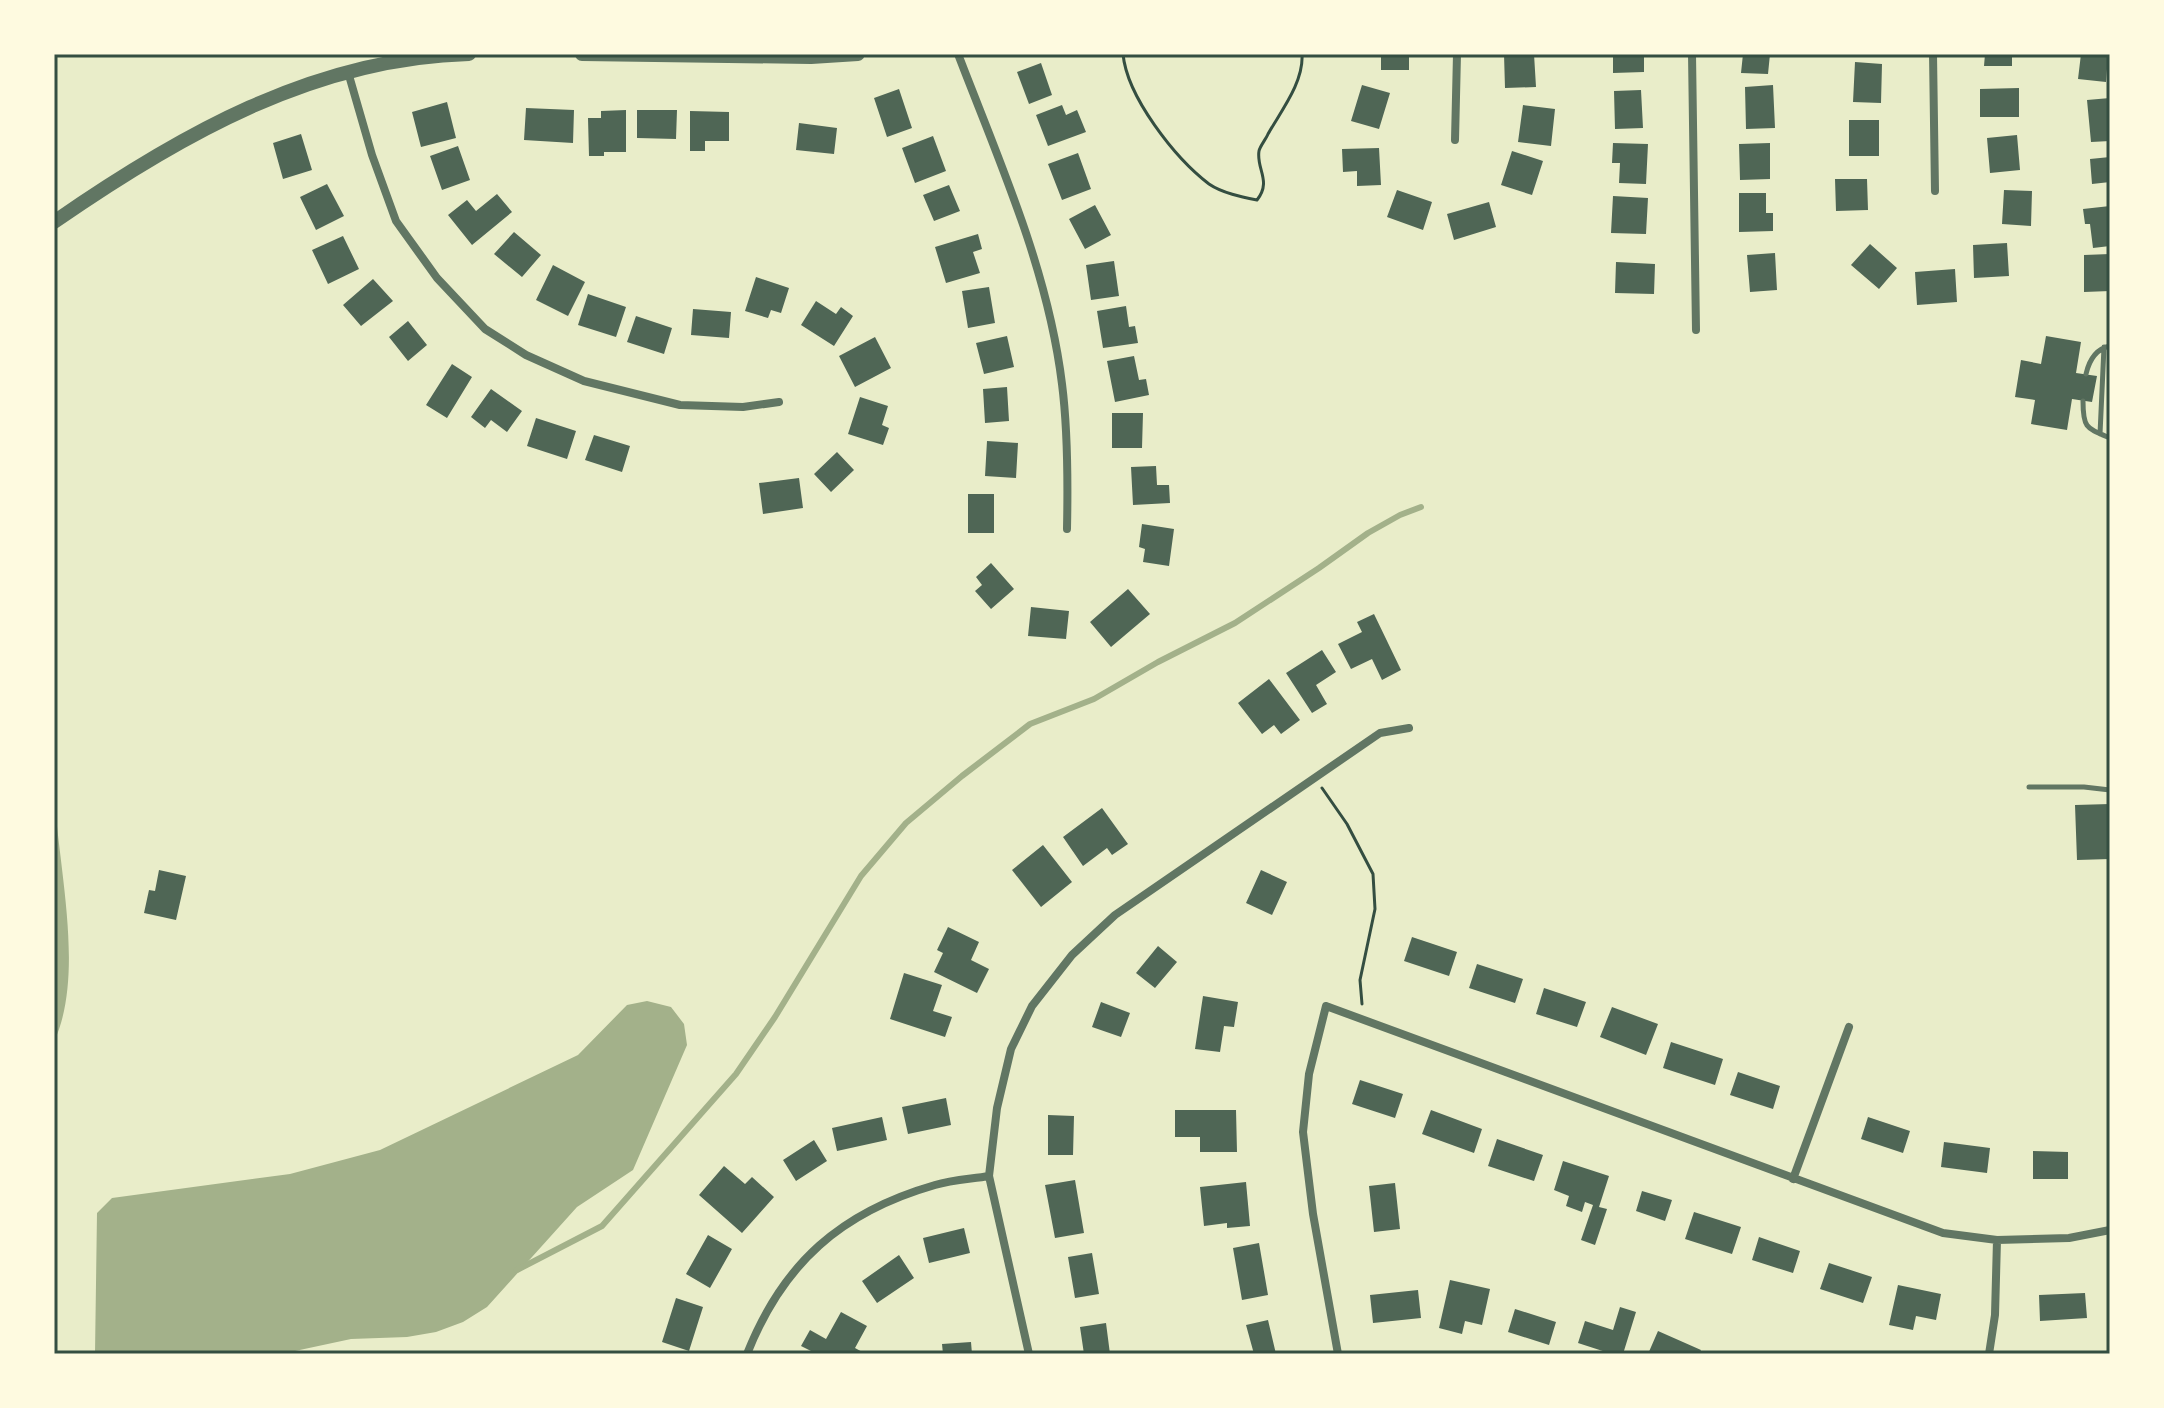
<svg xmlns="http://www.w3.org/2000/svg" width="2164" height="1408" font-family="'Exo 2',sans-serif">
<rect width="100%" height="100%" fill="#e9edc9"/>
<path fill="#a3b18a" d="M54 788C57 864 86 972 54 1042Z
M647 1001 671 1007 684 1024 687 1045 633 1170 577 1207 487 1307 463 1322 436 1332 407 1337 351 1339 295 1351 288 1354H95L97 1213 112 1198 290 1174 380 1150 578 1055 627 1005Z"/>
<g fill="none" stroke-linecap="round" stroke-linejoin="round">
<path stroke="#a3b18a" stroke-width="6" d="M517 1270 602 1226 736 1074 775 1017 861 876 906 823 962 776 1030 724 1094 699 1158 662 1235 623 1319 568 1368 533 1400 515 1421 507"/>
</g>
<path fill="#4f6655" d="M1381 54H1409V70H1381Z
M1504 54H1534L1536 87 1505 88Z
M1613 54H1644V72L1613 73Z
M1743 54H1770L1768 74 1741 73Z
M1985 54H2012V66H1984Z
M2081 54H2110V69H2107L2106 82 2078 79Z
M1855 62 1882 64 1881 103 1853 102Z
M1041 63 1052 95 1029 104 1017 72Z
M1362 85 1390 93 1379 129 1351 121Z
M1773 85 1775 128 1746 129 1745 87Z
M2019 88V117H1980V89Z
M899 89 912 128 887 137 874 98Z
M1641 90 1643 128 1615 129 1614 91Z
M2110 98V141L2091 142 2087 100Z
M447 102 456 138 421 147 412 112Z
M1062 105 1066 115 1077 110 1086 132 1048 146 1036 115Z
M1523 105 1555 109 1551 146 1518 142Z
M526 108 574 110 573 143 524 140Z
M626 110V152H604V156H589L588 118H601V111Z
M637 110H677L676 139 637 138Z
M690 111 729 112V141H705V151H690Z
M1849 120H1879V156H1849Z
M799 123 837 128 834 154 796 150Z
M301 134 312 170 283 179 273 143Z
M2017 135 2020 170 1990 173 1987 138Z
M933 136 946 171 915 183 902 148Z
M1613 143 1648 144 1646 184 1619 183 1620 163H1612Z
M1770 143V179L1740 180 1739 144Z
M458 146 470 180 442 190 430 156Z
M1379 148 1381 185 1357 186V171L1343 172 1342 149Z
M1512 151 1543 161 1532 195 1501 185Z
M1078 153 1091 189 1062 200 1048 164Z
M2110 157V182L2092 184 2090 159Z
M1835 179H1867L1868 210 1836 211Z
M327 184 344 216 316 230 300 197Z
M949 185 960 211 934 221 923 195Z
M1397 190 1432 202 1423 230 1387 217Z
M2004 190 2032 191 2031 226 2002 224Z
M1739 193H1766V213H1773V231L1739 232Z
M497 194 512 212 472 245 448 215 467 200 476 211Z
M1613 196 1648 198 1646 234 1611 233Z
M1489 202 1496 227 1454 240 1447 214Z
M1095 205 1111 235 1085 249 1069 219Z
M2110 206V246L2093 248 2090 224H2085L2083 209Z
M514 232 541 255 522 277 494 254Z
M978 234 982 249 973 252 980 273 946 283 935 247Z
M343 236 359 269 328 284 312 250Z
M2007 243 2009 276 1974 278 1973 245Z
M1870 244 1897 268 1879 289 1851 265Z
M1775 253 1777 290 1750 292 1747 255Z
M2110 254V291L2084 292V255Z
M1114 261 1119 296 1091 300 1086 265Z
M1616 262 1655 264 1654 294 1615 293Z
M553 265 585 282 568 316 536 300Z
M1955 269 1957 302 1917 305 1915 272Z
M756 277 789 288 781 313 771 310 768 318 745 311Z
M373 279 393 301 361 326 343 305Z
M989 287 995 323 968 328 962 291Z
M588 294 626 307 616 337 578 325Z
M816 301 836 314 841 307 853 316 834 346 801 325Z
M1126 306 1129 327 1135 326 1138 343 1103 348 1097 311Z
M693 309 731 312 729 338 691 335Z
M636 316 672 328 664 354 627 342Z
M408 321 427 345 408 361 389 337Z
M1007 336 1014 367 984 374 976 343Z
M2046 336 2081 342 2076 373 2097 376 2092 402 2072 399 2067 430 2031 424 2035 400 2015 397 2021 360 2041 364Z
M875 337 891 368 855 387 839 356Z
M1134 356 1139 380 1146 379 1149 395 1115 402 1107 361Z
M452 364 472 377 447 418 426 405Z
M1007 387 1009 421 985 423 983 389Z
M491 389 522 411 507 432 491 420 485 428 471 417Z
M860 397 888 406 882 425 889 428 883 445 848 434Z
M1112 413H1143L1142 448H1112Z
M536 418 576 431 567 459 527 446Z
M594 435 630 446 622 472 585 460Z
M987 441 1018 443 1016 478 985 476Z
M837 452 854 470 831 492 814 474Z
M1156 466 1157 485H1169L1170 503 1133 505 1131 467Z
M799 478 803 508 763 514 759 483Z
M968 494H994V533H968Z
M1142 524 1174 529 1169 566 1143 562 1145 549 1139 547Z
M991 563 1014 589 991 609 975 591 982 585 976 577Z
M1128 589 1150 614 1111 647 1090 622Z
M1031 607 1069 611 1066 639 1028 636Z
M1374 614 1401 670 1382 680 1372 659 1351 669 1338 644 1362 632 1357 622Z
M1322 650 1336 672 1316 685 1327 704 1312 713 1286 673Z
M1269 679 1300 720 1281 734 1274 725 1262 734 1238 703Z
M2110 804V859L2077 860 2075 805Z
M1102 808 1128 844 1112 855 1107 848 1083 866 1063 837Z
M1043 845 1072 882 1041 907 1012 870Z
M159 870 186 876 176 920 144 913 149 890 155 891Z
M1261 870 1287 882 1272 915 1246 903Z
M948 927 979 942 971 960 989 969 977 993 934 972 943 953 937 950Z
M1412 937 1457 952 1449 976 1404 961Z
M1158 946 1177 962 1155 988 1136 973Z
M1477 964 1523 979 1515 1003 1469 988Z
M904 973 942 985 933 1011 952 1017 945 1037 890 1019Z
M1544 988 1586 1002 1577 1027 1536 1014Z
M1203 996 1238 1002 1234 1027 1224 1026 1220 1052 1195 1049Z
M1101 1002 1130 1013 1121 1037 1092 1027Z
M1612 1007 1658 1024 1646 1055 1600 1037Z
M1671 1042 1723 1059 1715 1085 1663 1068Z
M1738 1072 1780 1086 1773 1109 1730 1095Z
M1360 1080 1403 1094 1395 1118 1352 1104Z
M946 1098 951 1125 908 1134 902 1107Z
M1175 1110H1236L1237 1152H1200V1137H1175Z
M1431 1110 1482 1129 1474 1153 1422 1134Z
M1048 1115 1074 1116 1073 1155H1048Z
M882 1117 887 1140 837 1151 832 1128Z
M1868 1117 1910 1131 1903 1153 1861 1139Z
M1497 1139 1543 1155 1534 1181 1488 1166Z
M814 1140 827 1161 796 1181 783 1160Z
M1944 1142 1990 1148 1987 1173 1941 1167Z
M2033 1151 2068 1152V1179H2033Z
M1563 1161 1609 1176 1599 1207 1607 1209 1595 1245 1581 1240 1593 1205 1585 1202 1582 1212 1566 1206 1569 1196 1554 1190Z
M724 1166 745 1184 752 1177 774 1197 742 1233 699 1195Z
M1075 1180 1084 1233 1055 1238 1045 1185Z
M1246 1182 1250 1226 1227 1228V1223L1204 1226 1200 1187Z
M1395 1183 1400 1229 1374 1232 1369 1186Z
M1642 1191 1672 1200 1665 1221 1636 1211Z
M1694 1212 1741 1227 1732 1254 1685 1239Z
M964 1228 970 1253 929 1263 923 1238Z
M708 1235 732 1249 710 1288 686 1274Z
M1759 1237 1800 1251 1793 1273 1752 1260Z
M1259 1243 1268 1295 1242 1300 1233 1248Z
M1092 1253 1099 1294 1075 1298 1068 1257Z
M899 1255 914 1278 877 1303 862 1281Z
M1829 1263 1872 1277 1863 1303 1820 1289Z
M1450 1280 1490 1289 1482 1325 1465 1321 1462 1334 1439 1328Z
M1898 1285 1941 1294 1936 1320 1916 1316 1913 1330 1889 1325Z
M1418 1290 1421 1318 1373 1323 1370 1295Z
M2085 1293 2087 1318 2040 1321 2039 1295Z
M676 1298 703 1307 689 1351 662 1342Z
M1620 1307 1636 1312 1623 1354H1612L1578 1343 1585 1321 1613 1330Z
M1515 1309 1556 1322 1549 1345 1508 1332Z
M841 1312 867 1326 855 1348 866 1354H817L801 1346 810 1330 826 1339Z
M1268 1320 1276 1354H1254L1246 1325Z
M1106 1323 1110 1354H1084L1080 1327Z
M1658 1331 1701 1350 1699 1354H1648Z
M971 1342 972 1354H943L942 1344Z"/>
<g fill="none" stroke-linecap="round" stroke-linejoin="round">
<path stroke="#344e41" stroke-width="3" d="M1123 54C1127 97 1175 158 1209 184 1222 193 1242 197 1257 200 1272 181 1256 169 1259 151 1260 146 1266 139 1268 134 1281 111 1304 82 1302 54
M1322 788 1347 824 1373 874 1375 909 1360 980 1362 1004"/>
<path stroke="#617663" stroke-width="5" d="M2086 374C2089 361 2095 349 2110 346
M2083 401C2083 428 2086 428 2110 438
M2100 434 2104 347
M2029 787H2084L2110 790"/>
<path stroke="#617663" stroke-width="8" d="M958 54C999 161 1048 269 1062 384 1068 431 1068 481 1067 529
M1692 54 1696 330
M1933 54 1935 191
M348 72 372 155 396 221 437 278 485 329 526 355 584 381 680 405 743 407 779 402
M1455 140 1457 54
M1793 1179 1849 1027
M747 1354C783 1263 841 1212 935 1185 952 1180 971 1179 989 1176
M1029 1354 989 1176 997 1108 1011 1049 1032 1006 1072 955 1115 915 1380 733 1409 728
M1338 1354 1313 1214 1303 1132 1309 1074 1326 1006 1943 1233 1997 1240 2069 1238 2110 1230
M1989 1354 1995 1315 1997 1240"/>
<path stroke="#617663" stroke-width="14" d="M582 54 811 57 858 54
M54 222C178 136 314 58 469 54"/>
</g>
<rect width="2164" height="1408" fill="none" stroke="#fefae0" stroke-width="112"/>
<rect x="56" y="56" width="2052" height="1296" fill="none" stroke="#344e41" stroke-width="3"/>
</svg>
